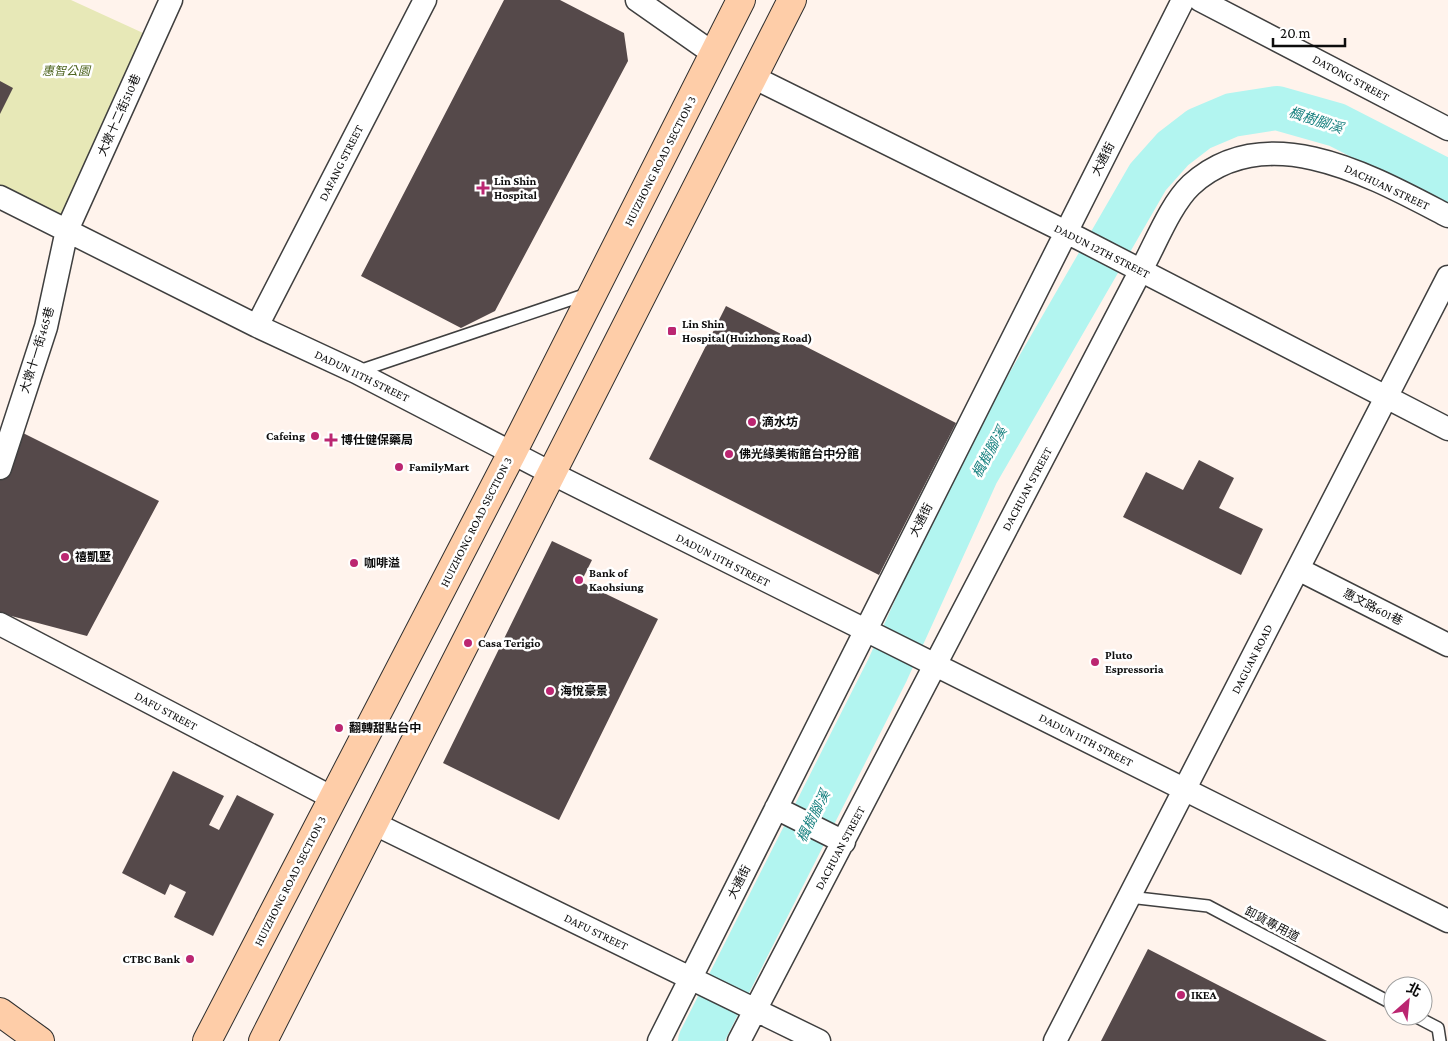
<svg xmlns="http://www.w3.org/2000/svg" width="1448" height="1041" font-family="'Crimson Pro','Noto Sans TC',serif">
<rect width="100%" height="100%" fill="#fff3ec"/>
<path fill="#e7e8b7" d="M0 0H71L154 38 67 230 0 197Z"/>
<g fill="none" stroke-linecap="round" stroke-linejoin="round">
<path stroke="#b2f5f0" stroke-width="44" d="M700 1041 887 671 977 473 1148 177 1173 149 1199 129 1232 115 1277 108 1337 125 1448 182"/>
</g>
<path fill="#55494a" d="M504 0H560L624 33 628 61 495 311 461 328 361 276Z
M0 81 13 88 0 114Z
M726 306 956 423 879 575 649 459Z
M13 428 159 501 87 636 0 613V468Z
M1199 460 1234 478 1219 508 1263 529 1241 575 1123 517 1146 472 1183 490Z
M552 541 592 560 581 582 658 619 559 820 443 763Z
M173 771 224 796 209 825 219 830 237 795 274 814 213 936 174 917 186 892 170 884 165 895 122 873Z
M1148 949 1327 1041H1101Z"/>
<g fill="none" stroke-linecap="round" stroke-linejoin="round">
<g stroke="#3f3f3f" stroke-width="14">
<path id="lane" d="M356 372 590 293
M1129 897 1208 906 1393 1004
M1415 1016 1438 1028 1440 1041"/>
</g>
<g stroke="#3f3f3f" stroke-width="25">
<path id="street" d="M637 0 714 54
M1200 0 1448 129
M753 77 1080 239 1448 429
M0 197 257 326 356 372 551 473 1448 921
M257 326 425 0
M0 468 46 327 67 230 171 0
M1298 569 1448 645
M0 624 333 798
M776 808 844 842
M373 823 819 1041
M659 1041 1183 0
M739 1041 1141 270C1155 245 1170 205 1191 185 1267 116 1373 177 1448 216
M1055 1041 1448 277"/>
</g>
<g stroke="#2e2e2e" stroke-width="30">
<path id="secondary" d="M0 1012 40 1041
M207 1041 512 453 741 0
M263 1041 792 0"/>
</g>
<use href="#lane" stroke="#fff" stroke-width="11"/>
<use href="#street" stroke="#fff" stroke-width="22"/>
<use href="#secondary" stroke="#fecda8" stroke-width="28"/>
</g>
<g fill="#bb2671" stroke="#fff" stroke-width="2">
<path d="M480.5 180.5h5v5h5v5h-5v5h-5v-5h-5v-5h5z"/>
<rect x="667" y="326" width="10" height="10" rx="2.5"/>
<circle cx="752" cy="422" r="5"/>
<circle cx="315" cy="436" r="5"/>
<path d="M328.5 432.5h5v5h5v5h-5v5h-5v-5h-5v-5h5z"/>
<circle cx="729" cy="454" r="5"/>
<circle cx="399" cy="467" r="5"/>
<circle cx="65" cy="557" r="5"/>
<circle cx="354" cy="563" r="5"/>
<circle cx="579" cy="580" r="5"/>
<circle cx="468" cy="643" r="5"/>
<circle cx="1095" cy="662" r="5"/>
<circle cx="550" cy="691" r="5"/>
<circle cx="339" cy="728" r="5"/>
<circle cx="190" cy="959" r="5"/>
<circle cx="1181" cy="995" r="5"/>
</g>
<g text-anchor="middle" stroke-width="5" stroke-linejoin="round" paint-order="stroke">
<g font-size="12" font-style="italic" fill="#4c631e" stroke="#fff">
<text x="66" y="75">惠智公園</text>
</g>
<g font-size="12" fill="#0c0c0c" stroke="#fff">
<text transform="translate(1351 78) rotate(28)" y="4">DATONG STREET</text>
<text transform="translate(119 115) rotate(-66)" y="4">大墩十二街510巷</text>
<text transform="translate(1103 159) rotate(-63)" y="4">大通街</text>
<text transform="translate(660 161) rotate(-63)" y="4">HUIZHONG ROAD SECTION 3</text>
<text transform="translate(341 163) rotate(-63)" y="4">DAFANG STREET</text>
<text transform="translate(1387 187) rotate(25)" y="4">DACHUAN STREET</text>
<text transform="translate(1102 251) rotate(27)" y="4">DADUN 12TH STREET</text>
<text transform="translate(37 350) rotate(-73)" y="4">大墩十一街465巷</text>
<text transform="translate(362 376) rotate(26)" y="4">DADUN 11TH STREET</text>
<text transform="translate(1027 489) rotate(-62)" y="4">DACHUAN STREET</text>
<text transform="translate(921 520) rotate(-63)" y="4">大通街</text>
<text transform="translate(476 522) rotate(-63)" y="4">HUIZHONG ROAD SECTION 3</text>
<text transform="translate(723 560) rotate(27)" y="4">DADUN 11TH STREET</text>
<text transform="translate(1373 607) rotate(27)" y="4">惠文路601巷</text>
<text transform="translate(1252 659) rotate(-63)" y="4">DAGUAN ROAD</text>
<text transform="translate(166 711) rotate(28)" y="4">DAFU STREET</text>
<text transform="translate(1086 740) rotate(27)" y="4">DADUN 11TH STREET</text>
<text transform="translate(840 848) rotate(-62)" y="4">DACHUAN STREET</text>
<text transform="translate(290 881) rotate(-63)" y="4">HUIZHONG ROAD SECTION 3</text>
<text transform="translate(739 882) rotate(-63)" y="4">大通街</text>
<text transform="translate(1272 924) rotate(28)" y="4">卸貨專用道</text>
<text transform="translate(596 932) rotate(26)" y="4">DAFU STREET</text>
</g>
<g font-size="12" font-weight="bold" fill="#0c0c0c" stroke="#fff" text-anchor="start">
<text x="494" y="185">Lin Shin<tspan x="494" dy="14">Hospital</tspan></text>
<text x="682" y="328">Lin Shin<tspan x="682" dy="14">Hospital(Huizhong Road)</tspan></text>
<text x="762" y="426">滴水坊</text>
<text x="305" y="440" text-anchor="end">Cafeing</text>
<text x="341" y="444">博仕健保藥局</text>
<text x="739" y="458">佛光緣美術館台中分館</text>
<text x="409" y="471">FamilyMart</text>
<text x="75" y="561">禧凱墅</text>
<text x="364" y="567">咖啡溢</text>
<text x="589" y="577">Bank of<tspan x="589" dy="14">Kaohsiung</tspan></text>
<text x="478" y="647">Casa Terigio</text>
<text x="1105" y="659">Pluto<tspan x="1105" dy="14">Espressoria</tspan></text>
<text x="560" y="695">海悅豪景</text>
<text x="349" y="732">翻轉甜點台中</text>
<text x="180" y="963" text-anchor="end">CTBC Bank</text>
<text x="1191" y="999">IKEA</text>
</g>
<g font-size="14" font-style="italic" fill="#17807f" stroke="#fff">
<text transform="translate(1316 120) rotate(18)" y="5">楓樹腳溪</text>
<text transform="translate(989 452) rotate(-61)" y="5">楓樹腳溪</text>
<text transform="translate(813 816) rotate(-63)" y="5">楓樹腳溪</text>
</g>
</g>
<g transform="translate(1408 1001) rotate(27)"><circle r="24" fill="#ffffff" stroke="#9e9e9e"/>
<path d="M0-4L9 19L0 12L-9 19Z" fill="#bb2671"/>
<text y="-8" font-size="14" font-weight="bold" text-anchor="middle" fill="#0c0c0c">北</text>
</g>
<path d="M1273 38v8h72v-8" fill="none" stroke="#0c0c0c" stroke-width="2.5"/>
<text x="1280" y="38" font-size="15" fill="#0c0c0c" stroke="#ffffff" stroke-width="4" paint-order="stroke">20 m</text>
</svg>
